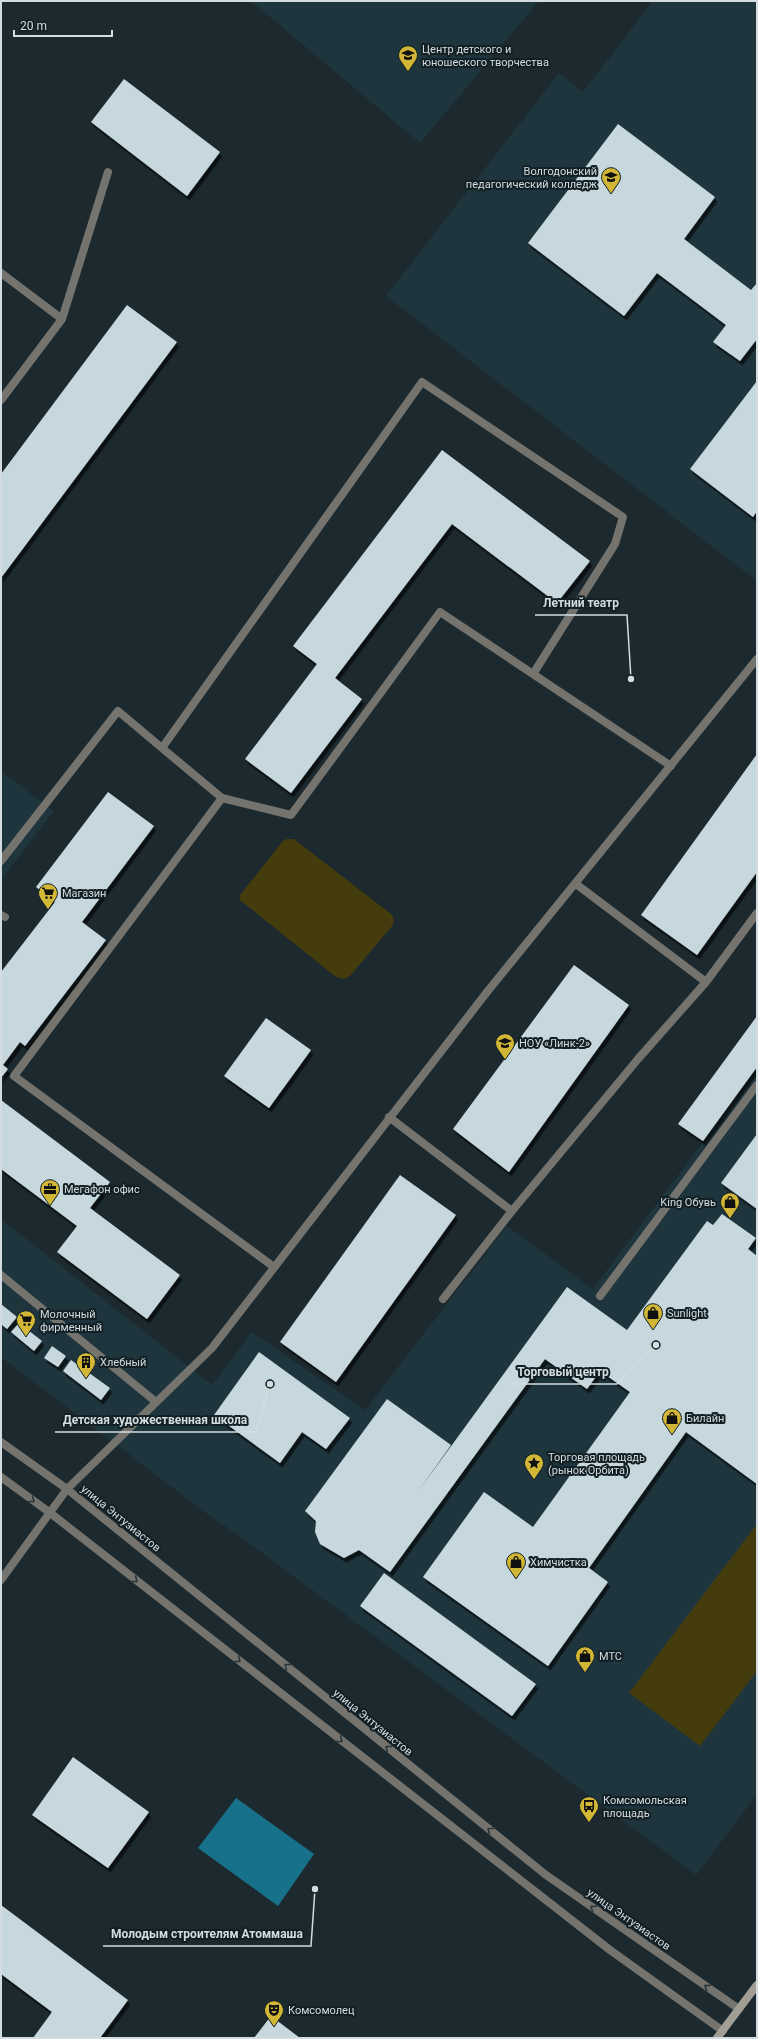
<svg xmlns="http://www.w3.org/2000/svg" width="758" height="2039" font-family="Roboto,sans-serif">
<defs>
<filter id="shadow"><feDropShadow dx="2.5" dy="4.5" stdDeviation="0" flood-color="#0009"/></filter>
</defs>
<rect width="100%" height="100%" fill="#1c2a2f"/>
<path fill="#1f353d" d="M251 1H539L420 143Z
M653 1H757V581L386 296 559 73 583 92Z
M1 771 54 811 1 880Z
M757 1070V1794L696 1875 257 1549 206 1513 1 1357V1219L212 1385 252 1332 365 1410 507 1226 593 1289Z"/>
<path fill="#453c0e" d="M287 839H294L391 914 394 919 393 925 350 976 344 979 336 977 240 900V895L283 841Z
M757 1524V1671L700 1746 629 1693Z"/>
<path fill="#18718b" d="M236 1798 314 1854 278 1906 198 1848Z"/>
<path fill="#c6d8de" filter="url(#shadow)" d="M124 79 220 152 187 196 91 122Z
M618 124 715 197 684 239 751 290 757 283V339L740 361 713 342 726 325 657 273 624 316 528 243Z
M127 305 177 342 1 578V474Z
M757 381V511L753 517 690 469Z
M442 450 590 561 557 603 452 524 335 678 362 699 291 793 245 759 317 664 293 646Z
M757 754V872L697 955 641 915Z
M108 792 154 826 82 922 106 940 25 1046 20 1042 3 1065 8 1069 1 1078V972L55 902 36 887Z
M574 965 629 1005 509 1172 453 1129Z
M757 1016V1067L703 1141 678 1124Z
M266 1018 311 1050 269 1108 224 1076Z
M1 1100 110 1182 90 1208 180 1275 147 1319 57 1252 77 1226 1 1169Z
M757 1134V1209L721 1183Z
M400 1175 456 1215 336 1382 280 1342Z
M722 1214 756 1238 748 1249 757 1256V1484L686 1432 589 1568 608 1582 548 1666 423 1577 484 1492 533 1527 630 1392 600 1371 587 1389 545 1359 390 1572 359 1550 344 1558 320 1544 315 1532 316 1521 305 1511 387 1399 451 1445 417 1493 567 1287 627 1330 707 1221 713 1225Z
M1 1304 17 1317 7 1329 1 1324Z
M19 1323 42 1341 34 1351 11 1332Z
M52 1346 66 1356 58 1367 44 1358Z
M259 1352 350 1418 326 1449 302 1432 280 1463 214 1415Z
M71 1360 110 1388 101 1400 63 1371Z
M384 1573 536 1684 512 1716 360 1606Z
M73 1757 149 1812 108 1868 32 1815Z
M1 1905 128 2000 100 2038H33L52 2012 1 1974Z
M271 2016 300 2038H254Z"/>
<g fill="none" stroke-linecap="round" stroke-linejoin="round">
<path stroke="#75736d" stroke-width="8" d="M1 273 62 319 1 400
M62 319 108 172
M222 798 162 748 422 382 623 517 615 544 533 674
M1 861 118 711 162 748
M576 884 706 982
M1 915 5 917
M389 1117 512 1211
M274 1267 14 1076 222 798 291 815 440 612 671 766
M1 1275 156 1402
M600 1296 757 1085
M443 1299 512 1211 638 1059 706 982 757 913
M1 1580 67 1489 212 1348 487 992 757 659"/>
<path stroke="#75736d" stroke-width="8" d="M1 1442 67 1489 546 1875 739 2009
M1 1477 49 1512 610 1950 723 2031"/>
<path stroke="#a19f95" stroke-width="8" d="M717 2038 757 1985"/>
</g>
<defs><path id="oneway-chevron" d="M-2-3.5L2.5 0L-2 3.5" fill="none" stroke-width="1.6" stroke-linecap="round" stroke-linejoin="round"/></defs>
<g stroke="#2b3537">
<use href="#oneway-chevron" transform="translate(32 1500) rotate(36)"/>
<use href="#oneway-chevron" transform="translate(135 1580) rotate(38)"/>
<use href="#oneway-chevron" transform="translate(238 1660) rotate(38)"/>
<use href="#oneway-chevron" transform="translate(287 1666) rotate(-141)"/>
<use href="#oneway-chevron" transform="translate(340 1740) rotate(38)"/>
<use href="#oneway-chevron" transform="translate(388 1748) rotate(-141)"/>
<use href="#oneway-chevron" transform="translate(490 1830) rotate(-141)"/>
<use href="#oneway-chevron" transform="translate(593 1908) rotate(-145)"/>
<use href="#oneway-chevron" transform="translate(707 1987) rotate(-146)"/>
</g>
<defs>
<g id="school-pin" transform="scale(1)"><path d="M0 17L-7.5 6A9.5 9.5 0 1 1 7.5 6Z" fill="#d2b736" stroke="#122025"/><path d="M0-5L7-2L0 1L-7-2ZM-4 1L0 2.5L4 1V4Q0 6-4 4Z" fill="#111"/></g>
<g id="university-pin" transform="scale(1)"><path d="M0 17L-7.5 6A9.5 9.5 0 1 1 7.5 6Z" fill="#d2b736" stroke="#122025"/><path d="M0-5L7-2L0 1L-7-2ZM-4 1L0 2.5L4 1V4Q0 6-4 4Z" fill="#111"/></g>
<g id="supermarket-pin" transform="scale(1)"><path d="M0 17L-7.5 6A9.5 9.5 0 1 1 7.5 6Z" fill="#d2b736" stroke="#122025"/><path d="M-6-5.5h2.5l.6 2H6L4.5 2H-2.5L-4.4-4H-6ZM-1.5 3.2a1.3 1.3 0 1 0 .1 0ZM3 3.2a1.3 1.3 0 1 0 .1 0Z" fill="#111"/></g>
<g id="office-pin" transform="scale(1)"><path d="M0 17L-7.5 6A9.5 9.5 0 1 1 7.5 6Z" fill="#d2b736" stroke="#122025"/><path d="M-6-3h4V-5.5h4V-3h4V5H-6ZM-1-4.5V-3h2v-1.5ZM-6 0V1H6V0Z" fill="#111"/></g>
<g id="shop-pin" transform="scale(1)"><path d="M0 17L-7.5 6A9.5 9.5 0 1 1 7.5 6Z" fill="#d2b736" stroke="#122025"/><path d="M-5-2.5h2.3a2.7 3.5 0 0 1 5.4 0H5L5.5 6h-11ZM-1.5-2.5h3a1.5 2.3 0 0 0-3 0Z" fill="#111"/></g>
<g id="building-pin" transform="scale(1)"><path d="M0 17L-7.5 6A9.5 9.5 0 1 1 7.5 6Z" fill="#d2b736" stroke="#122025"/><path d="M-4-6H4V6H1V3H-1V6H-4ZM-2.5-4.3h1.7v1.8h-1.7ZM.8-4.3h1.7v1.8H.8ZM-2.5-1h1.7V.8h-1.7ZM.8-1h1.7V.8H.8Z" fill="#111"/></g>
<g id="sight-pin" transform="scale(1)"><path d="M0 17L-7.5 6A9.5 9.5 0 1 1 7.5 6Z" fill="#d2b736" stroke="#122025"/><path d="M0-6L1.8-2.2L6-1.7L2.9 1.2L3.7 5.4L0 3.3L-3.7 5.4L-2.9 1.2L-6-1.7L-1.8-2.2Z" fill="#111"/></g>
<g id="bus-pin" transform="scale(1)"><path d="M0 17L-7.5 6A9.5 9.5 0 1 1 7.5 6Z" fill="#d2b736" stroke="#122025"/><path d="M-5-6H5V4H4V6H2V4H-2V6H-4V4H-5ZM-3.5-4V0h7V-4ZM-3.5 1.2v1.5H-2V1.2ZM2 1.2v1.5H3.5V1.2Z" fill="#111"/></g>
<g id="theatre-pin" transform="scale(1)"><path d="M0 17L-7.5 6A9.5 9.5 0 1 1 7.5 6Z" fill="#d2b736" stroke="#122025"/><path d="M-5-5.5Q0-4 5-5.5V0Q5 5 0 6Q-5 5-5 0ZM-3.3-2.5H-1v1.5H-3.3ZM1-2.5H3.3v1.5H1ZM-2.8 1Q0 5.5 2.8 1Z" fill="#111"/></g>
</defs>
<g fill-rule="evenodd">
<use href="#school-pin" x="408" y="55"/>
<use href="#university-pin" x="611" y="177"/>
<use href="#supermarket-pin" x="48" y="893"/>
<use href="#university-pin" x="505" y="1043"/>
<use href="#office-pin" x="50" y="1189"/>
<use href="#shop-pin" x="730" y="1202"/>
<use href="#shop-pin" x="653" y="1313"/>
<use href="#supermarket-pin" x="26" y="1320"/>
<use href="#building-pin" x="86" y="1362"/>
<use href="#shop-pin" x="672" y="1418"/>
<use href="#sight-pin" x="534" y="1463"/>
<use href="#shop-pin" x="516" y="1562"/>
<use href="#shop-pin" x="585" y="1656"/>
<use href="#bus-pin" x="589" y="1806"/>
<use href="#theatre-pin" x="274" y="2010"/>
</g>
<g text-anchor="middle" stroke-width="4" stroke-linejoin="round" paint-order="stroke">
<g font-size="11" fill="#d3dce0" stroke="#122025" text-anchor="start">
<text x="422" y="53">Центр детского и<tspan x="422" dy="13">юношеского творчества</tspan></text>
<text x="597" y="175" text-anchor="end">Волгодонский<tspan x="597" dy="13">педагогический колледж</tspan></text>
<text x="62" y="897">Магазин</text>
<text x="519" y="1047">НОУ «Линк-2»</text>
<text x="64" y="1193">Мегафон офис</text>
<text x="716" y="1206" text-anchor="end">King Обувь</text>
<text x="667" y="1317">Sunlight</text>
<text x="40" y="1318">Молочный<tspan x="40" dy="13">фирменный</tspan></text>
<text x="100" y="1366">Хлебный</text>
<text x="686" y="1422">Билайн</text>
<text x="548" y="1461">Торговая площадь<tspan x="548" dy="13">(рынок Орбита)</tspan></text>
<text x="530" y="1566">Химчистка</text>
<text x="599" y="1660">МТС</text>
<text x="603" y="1804">Комсомольская<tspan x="603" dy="13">площадь</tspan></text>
<text x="288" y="2014">Комсомолец</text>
</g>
<g font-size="11" fill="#d3dce0" stroke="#122025">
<text transform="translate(121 1518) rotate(39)" y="4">улица Энтузиастов</text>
<text transform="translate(373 1722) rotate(39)" y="4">улица Энтузиастов</text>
<text transform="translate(629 1919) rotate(35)" y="4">улица Энтузиастов</text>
</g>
</g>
<path fill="none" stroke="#d3dce0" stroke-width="1.5" d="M631 679L627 615H535M656 1345L617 1384H509M270 1384L256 1432H55M315 1889L311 1946H103"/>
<g fill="#d3dce0" stroke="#122025" stroke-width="1.5">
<circle cx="631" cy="679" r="4"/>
<circle cx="656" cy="1345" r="4"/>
<circle cx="270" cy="1384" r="4"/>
<circle cx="315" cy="1889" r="4"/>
</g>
<g font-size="12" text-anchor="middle" font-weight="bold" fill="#d3dce0" stroke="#122025" stroke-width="4" stroke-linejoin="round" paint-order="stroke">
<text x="581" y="607">Летний театр</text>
<text x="563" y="1376">Торговый центр</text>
<text x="155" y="1424">Детская художественная школа</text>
<text x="207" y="1938">Молодым строителям Атоммаша</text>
</g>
<rect width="758" height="2039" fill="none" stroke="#d3dce0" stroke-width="4"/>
<path d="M14 30v6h98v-6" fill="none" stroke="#d3dce0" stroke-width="2"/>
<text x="20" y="30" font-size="12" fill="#d3dce0" stroke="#122025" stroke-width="3" paint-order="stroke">20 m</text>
</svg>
